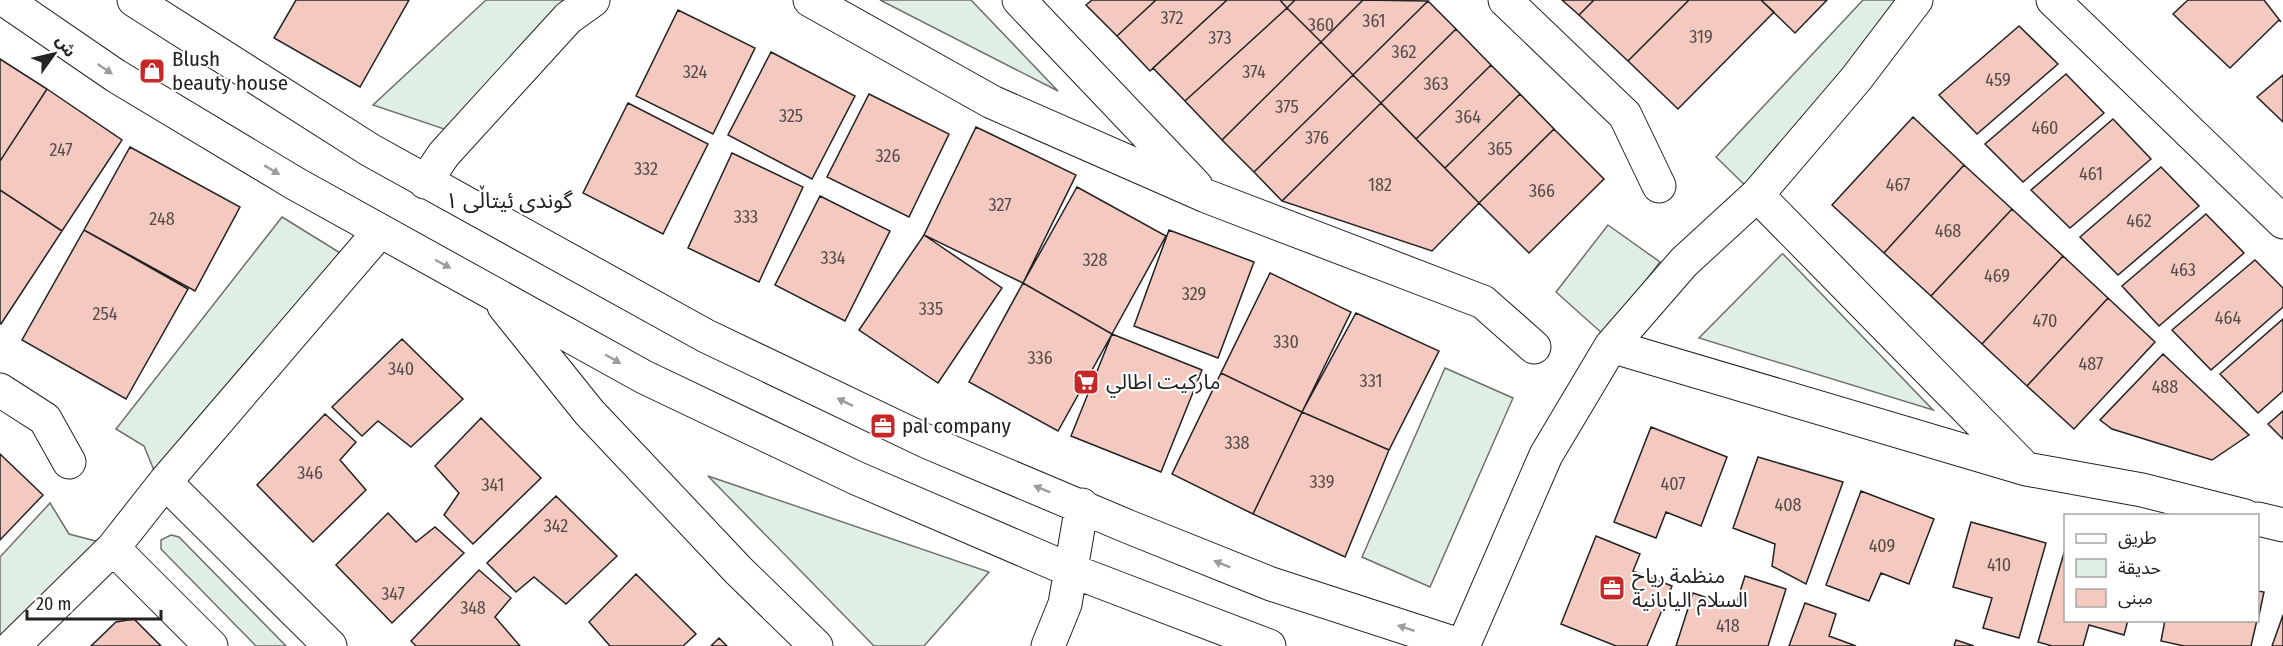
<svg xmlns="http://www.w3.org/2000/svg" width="2283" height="646" font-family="'Fira Sans Condensed','Noto Sans Arabic',sans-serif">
<rect width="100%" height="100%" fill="#fff"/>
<path fill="#e0efe3" stroke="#6f6f6f" stroke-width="1.5" d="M486 0H581L444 129 373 105Z
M880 0H971L1058 91Z
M1863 0H1914L1751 191 1716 157Z
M282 217 342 254 158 480 144 446 116 429Z
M1608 225 1660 262 1604 335 1556 292Z
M1782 254H1783L1933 410 1699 338Z
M1445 368 1513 398 1430 587 1362 557Z
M708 476 989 572 924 646H874Z
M50 503 69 534 107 544 0 646V557Z
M171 535 179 537 286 646H256L161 549V540Z"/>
<path fill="#f3c9c0" stroke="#222" stroke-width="1.5" d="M296 0H409L360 87 274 38Z
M1092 0H1156L1117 36 1086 5Z
M1156 0H1227L1150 71 1117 36Z
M1227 0H1280L1287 8 1185 101 1153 68Z
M1280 0H1295L1287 8Z
M1295 0H1363L1321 42 1287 8Z
M1363 0 1428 1 1353 75 1321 42Z
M1562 0H1594L1579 15Z
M1594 0H1689L1628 61 1579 15Z
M1689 0H1761L1774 12 1678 109 1628 61Z
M1761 0H1827L1795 33Z
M2188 0H2264L2281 22 2279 20 2230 68 2173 14Z
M1428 1 1456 29 1381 103 1353 75Z
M1287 8 1321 42 1222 140 1185 101Z
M678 10 755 48 713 134 636 96Z
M2019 26 2058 64 1977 134 1939 95Z
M1456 29 1491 65 1416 139 1381 103Z
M1321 42 1353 75 1254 172 1222 140Z
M771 52 855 96 812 179 728 135Z
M0 59 47 89 0 161Z
M1491 65 1520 94 1445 168 1416 139Z
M2066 74 2104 113 2023 182 1985 144Z
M1353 75 1381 103 1282 201 1254 172Z
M2283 75V122L2257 97Z
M47 89 122 140 62 231 0 190V161Z
M869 94 949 134 909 217 827 177Z
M1520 94 1554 129 1479 203 1445 168Z
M628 103 708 144 663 234 583 193Z
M1381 103 1479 203 1432 251 1282 201Z
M1913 117 1964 165 1884 253 1832 205Z
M2113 119 2151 159 2070 228 2031 190Z
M976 127 1076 175 1023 283 924 235Z
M1554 129 1604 179 1529 253 1479 203Z
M130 147 240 207 195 291 84 230Z
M732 153 803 187 759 282 688 248Z
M1964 165 2012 209 1931 296 1884 253Z
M2161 167 2199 206 2118 275 2080 237Z
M1077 187 1166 236 1112 334 1023 283Z
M0 190 62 231 1 324 0 323Z
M820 196 890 231 845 321 775 285Z
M2012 209 2063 256 1982 344 1931 296Z
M2206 214 2244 253 2159 326 2122 286Z
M84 230 188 289 126 399 22 340Z
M1169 230 1254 262 1218 358 1134 326Z
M924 235 1002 288 938 383 859 330Z
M2063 256 2108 298 2027 386 1982 344Z
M2255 260 2283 288V307L2211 370 2172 330Z
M1270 273 1351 312 1302 412 1221 373Z
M1023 283 1112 334 1058 431 969 382Z
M2108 298 2155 342 2074 429 2027 386Z
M1356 313 1439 351 1389 450 1302 412Z
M2283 319V391L2258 413 2220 374Z
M1112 334 1202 370 1161 472 1071 436Z
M402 339 463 399 411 447 378 421 362 436 332 407Z
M2163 354 2249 435 2212 460 2112 429 2100 420Z
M1221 373 1302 412 1253 514 1172 474Z
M2283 411V439L2268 424Z
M1302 412 1389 450 1345 557 1253 514Z
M325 414 356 442 340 460 366 490 313 542 257 485Z
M481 418 541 478 473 544 444 515 459 493 435 466Z
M1651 427 1727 457 1701 526 1666 512 1656 538 1614 522Z
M0 454 43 495 0 540Z
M1758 457 1843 482 1806 584 1772 566 1775 544 1733 528Z
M1861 491 1934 519 1909 584 1881 573 1869 601 1826 585Z
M556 496 617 556 566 604 534 577 516 592 487 563Z
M388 513 416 542 435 527 464 553 392 623 336 565Z
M1971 522 2046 543 2019 638 1983 628 1992 598 1953 587Z
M1596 536 1640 554 1633 571 1672 586 1647 646H1616L1561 624Z
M2066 546V620H2128L2124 635 2089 625 2083 646H2052L2038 642Z
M479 570 511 598 495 617 520 646H416L411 641Z
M636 574 696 634 683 646H610L589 622Z
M1745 576 1786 589 1768 646H1676L1693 593 1735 607Z
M2258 591 2264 592 2258 620Z
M1805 603 1836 614 1829 636 1856 646H1789Z
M2283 615V646H2272Z
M134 619 161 646H91L116 622Z
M2165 620H2257L2251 646H2184L2161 641Z
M719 638 727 646H711Z
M1956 640 1974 646H1954Z"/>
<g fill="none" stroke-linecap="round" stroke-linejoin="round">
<g stroke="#222" stroke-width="35">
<path id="minor" d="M5 0 116 76 296 184 644 377 856 478 1070 570 1269 646
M134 0 370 150 706 336 930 443 1129 527 1271 584 1462 646
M810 0 992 102 1206 196 1483 302 1534 347
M1019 0 1196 186
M1505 0 1625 115 1659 186
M2053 0 2283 222
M425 182 444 154 568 18 593 0
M1757 195 2025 468
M504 306 589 412 738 570 816 646
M1611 346 2026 469 2142 490 2245 516
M0 390 45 419 69 462
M165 482 330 646
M2258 519 2283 525
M113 548 211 646
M13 646 113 548 165 482 380 231
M1048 646 1065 604 1082 505
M1463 646 1546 455 1611 346 1684 262 1757 195 1856 79 1916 0"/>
</g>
<use href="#minor" stroke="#fff" stroke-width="33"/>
</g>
<defs><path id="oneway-solid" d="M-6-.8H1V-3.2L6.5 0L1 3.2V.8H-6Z" transform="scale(1.5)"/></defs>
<g fill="#9c9c9c">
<use href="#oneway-solid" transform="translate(105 69) rotate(34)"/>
<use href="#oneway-solid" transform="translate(272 170) rotate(31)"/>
<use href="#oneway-solid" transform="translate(443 264) rotate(28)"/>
<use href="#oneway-solid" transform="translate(613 359) rotate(30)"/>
<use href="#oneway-solid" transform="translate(845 402) rotate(-154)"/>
<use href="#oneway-solid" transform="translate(1042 489) rotate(-158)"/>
<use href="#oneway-solid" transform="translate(1222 564) rotate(-158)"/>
<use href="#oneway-solid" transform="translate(1406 628) rotate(-162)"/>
</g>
<defs>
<g id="shop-square" transform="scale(1.35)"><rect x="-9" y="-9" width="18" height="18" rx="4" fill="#c62828" stroke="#fff"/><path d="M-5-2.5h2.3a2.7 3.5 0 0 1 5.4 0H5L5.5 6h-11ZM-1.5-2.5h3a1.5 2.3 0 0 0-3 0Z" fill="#fff"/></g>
<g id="supermarket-square" transform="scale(1.35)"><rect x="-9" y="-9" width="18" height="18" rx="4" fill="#c62828" stroke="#fff"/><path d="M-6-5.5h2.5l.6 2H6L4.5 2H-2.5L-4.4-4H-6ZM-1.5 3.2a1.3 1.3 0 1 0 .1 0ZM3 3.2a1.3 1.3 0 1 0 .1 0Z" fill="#fff"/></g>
<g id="office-square" transform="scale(1.35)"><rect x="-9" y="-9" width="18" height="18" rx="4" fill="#c62828" stroke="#fff"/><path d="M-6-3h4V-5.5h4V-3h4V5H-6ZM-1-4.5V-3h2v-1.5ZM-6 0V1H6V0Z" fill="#fff"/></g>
</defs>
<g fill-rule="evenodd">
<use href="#shop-square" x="152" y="71"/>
<use href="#supermarket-square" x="1086" y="382"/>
<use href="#office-square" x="883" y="426"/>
<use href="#office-square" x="1612" y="588"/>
</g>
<g text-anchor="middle" stroke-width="4.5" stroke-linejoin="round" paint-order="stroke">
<g font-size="18" fill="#564c4a">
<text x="1172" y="24">372</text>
<text x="1374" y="27">361</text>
<text x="1321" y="31">360</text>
<text x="1701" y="43">319</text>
<text x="1220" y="44">373</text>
<text x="1404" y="58">362</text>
<text x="695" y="78">324</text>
<text x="1254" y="78">374</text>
<text x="1998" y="86">459</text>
<text x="1436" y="90">363</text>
<text x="1287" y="113">375</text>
<text x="791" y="122">325</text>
<text x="1468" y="123">364</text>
<text x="2045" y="134">460</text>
<text x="1317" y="144">376</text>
<text x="1500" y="155">365</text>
<text x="61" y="156">247</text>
<text x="888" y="162">326</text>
<text x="646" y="175">332</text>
<text x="2091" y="180">461</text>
<text x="1380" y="191">182</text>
<text x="1898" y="191">467</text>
<text x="1542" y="197">366</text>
<text x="1000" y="211">327</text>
<text x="746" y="223">333</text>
<text x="162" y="225">248</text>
<text x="2139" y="227">462</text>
<text x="1948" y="237">468</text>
<text x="833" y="264">334</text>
<text x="1095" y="266">328</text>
<text x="2183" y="276">463</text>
<text x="1997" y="282">469</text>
<text x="1194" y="300">329</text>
<text x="931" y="315">335</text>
<text x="105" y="320">254</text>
<text x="2228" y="324">464</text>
<text x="2045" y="327">470</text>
<text x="1286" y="348">330</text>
<text x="1040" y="364">336</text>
<text x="2091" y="370">487</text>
<text x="401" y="375">340</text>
<text x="1371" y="387">331</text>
<text x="2165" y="393">488</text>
<text x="1237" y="449">338</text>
<text x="310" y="479">346</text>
<text x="1322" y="488">339</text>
<text x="1673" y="490">407</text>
<text x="493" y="491">341</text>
<text x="1788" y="511">408</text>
<text x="556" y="532">342</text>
<text x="1882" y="552">409</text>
<text x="1999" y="571">410</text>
<text x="393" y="600">347</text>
<text x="473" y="614">348</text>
<text x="1728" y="632">418</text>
</g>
<g font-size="21" fill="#222" stroke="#fff" text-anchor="start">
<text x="172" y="66">Blush<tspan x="172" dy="24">beauty house</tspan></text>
<text x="1106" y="389">ماركيت اطالي</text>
<text x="902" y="433">pal company</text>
<text x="1632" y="583">منظمة رياح<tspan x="1632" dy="24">السلام اليابانية</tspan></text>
</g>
<g font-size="22" fill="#222" stroke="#fff">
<text x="509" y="208">گوندی ئیتاڵی ١</text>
</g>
</g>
<rect x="2064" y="514" width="195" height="108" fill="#ffffff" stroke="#a7a7a7" stroke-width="1.5"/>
<rect x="2076" y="534" width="30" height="9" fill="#ffffff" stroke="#a7a7a7" stroke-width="1.5"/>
<text x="2118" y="544" font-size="18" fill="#222222">طريق</text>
<rect x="2076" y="559" width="30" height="18" fill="#e0efe3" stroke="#a7a7a7" stroke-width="1.5"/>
<text x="2118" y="574" font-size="18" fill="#222222">حديقة</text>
<rect x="2076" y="589" width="30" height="18" fill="#f3c9c0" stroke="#a7a7a7" stroke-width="1.5"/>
<text x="2118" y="604" font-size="18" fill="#222222">مبنى</text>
<g transform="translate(54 54) rotate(56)" stroke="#ffffff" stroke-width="4.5" paint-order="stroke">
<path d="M0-4.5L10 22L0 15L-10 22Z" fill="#222222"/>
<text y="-9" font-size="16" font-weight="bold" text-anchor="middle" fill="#222222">ش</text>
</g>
<path d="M27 610v9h134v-9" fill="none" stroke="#222222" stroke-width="3"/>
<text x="36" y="610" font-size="18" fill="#222222" stroke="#ffffff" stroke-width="4.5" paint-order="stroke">20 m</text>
</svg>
